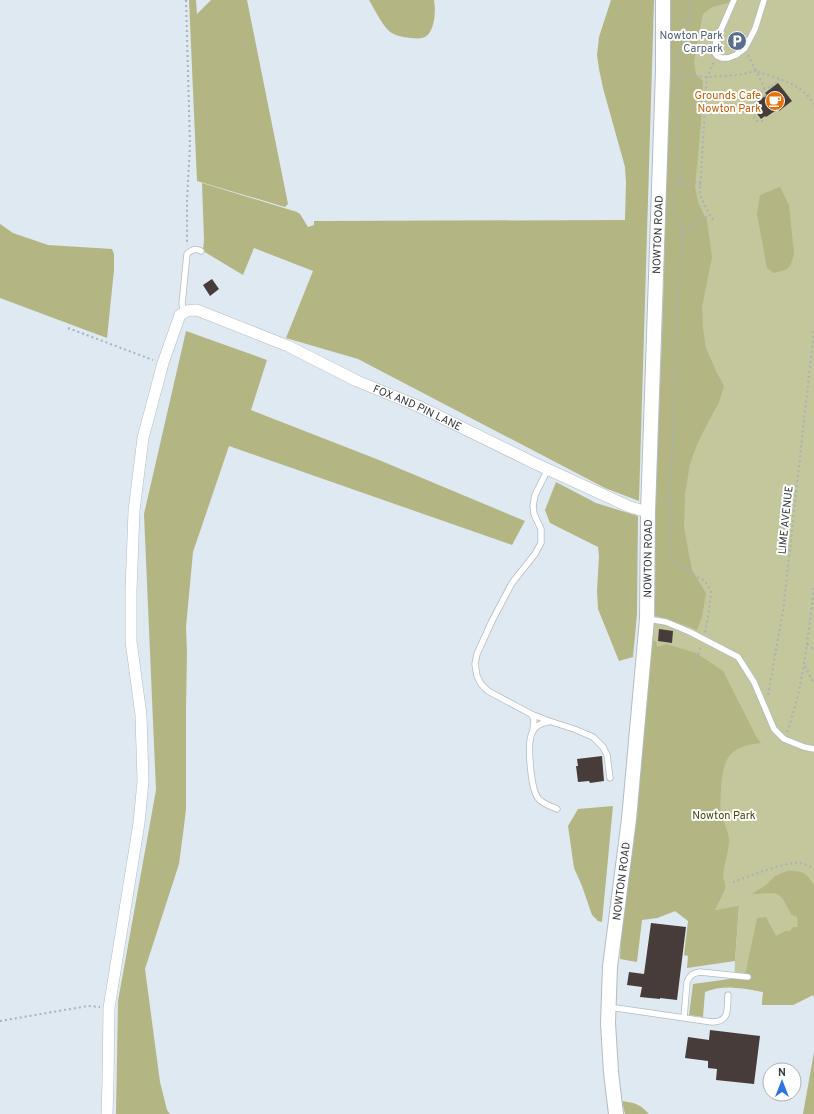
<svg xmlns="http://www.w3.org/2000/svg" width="814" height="1114" font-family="Overpass,sans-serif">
<rect width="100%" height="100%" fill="#dfe9f1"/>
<path fill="#c4c69b" d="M671 0H814V997L813 995 793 1005H762L763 992 744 988H734L735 961 739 907 715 910 675 911 657 918H622L652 640C655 591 655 541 656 492 663 328 667 164 671 0Z"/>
<path fill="#b3b583" d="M189 0H196L197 14 211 0H247L288 204 285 207 197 181Z
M369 0H434C436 11 435 35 422 38 418 39 414 38 410 38 403 37 395 36 389 31 381 23 375 10 369 0Z
M611 0H654L639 501 605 488 358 359 286 338 313 271 254 248 243 275 203 251 204 240 202 183 297 212 300 214 308 227 314 225V221L625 220 626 183 625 167 603 88 599 69 597 55 599 37Z
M671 0H731L728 3 712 7 703 14 694 61 696 74 703 81 701 123 695 187 698 202 707 221 712 257 702 307 703 329 706 348 716 371 724 386 719 402 703 432 696 447 690 464 685 494 684 528 692 570 706 593 702 617 697 630 685 625 654 615 655 517 663 313Z
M780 187 789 205 794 254 791 264 788 268 785 270 774 273 767 268 757 214 760 195Z
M0 224 13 233 48 245 112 249 114 254V270L107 338 0 298Z
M186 331 267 360 251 410 379 460 525 521 512 545 229 446 193 552 186 627 187 653 186 708V809L184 826 179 864 145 969 160 1082 167 1110 170 1114H116L118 1001 156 790 144 514Z
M556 482 596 503 638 516 637 614 633 657 619 661 598 609 597 591 599 556 598 547 550 523 545 510Z
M652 640 656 641 657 647 661 646 666 644 696 653 723 671 757 738 761 743C729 746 723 758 721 789 721 798 719 807 722 816 724 824 728 831 729 839 729 852 724 864 723 876 723 880 726 883 725 888 723 895 718 903 715 910L739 906 735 961 687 968 688 956 684 955 688 921 675 911 657 918 642 920 637 962 620 959 622 918Z
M613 806 602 922 598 921 592 915 582 886 574 868 568 826 578 809Z
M787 871C800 870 808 873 814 886V997L813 995 793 1005H762L763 992C745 988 723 984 705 992L703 1017 689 1015 693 984 737 978 742 976 746 971 757 918 766 917 776 936 785 931H790L793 927H798L797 917 791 914 783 899 779 895 774 893 752 894 766 885 775 876Z
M814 1052V1114H803Z
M622 1101C635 1103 640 1104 649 1114H625Z"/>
<path fill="#473c39" d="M778 83 792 101 779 111 778 109 766 117 765 116 761 119 752 107 756 104 755 103 767 95 765 93Z
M212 279 219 289 210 296 203 285Z
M659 629 673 631 672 643 658 641Z
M602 756 604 781 590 783 589 781 578 782 576 766H578L577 759Z
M651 923 686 927 677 1000 660 998V999L640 997 642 987 627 985 629 972 644 974Z
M710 1030 760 1036 754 1084 716 1080 717 1069 708 1068V1061L685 1058 688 1037 709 1040Z"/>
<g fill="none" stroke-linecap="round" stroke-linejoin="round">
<g stroke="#b2bcc3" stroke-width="7">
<path id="service" d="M734 0 716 41 715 53 717 56 722 58H728L736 55 745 48 755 29 764 0
M184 312 182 304 187 254C191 250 196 248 201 251
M548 469 535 495 533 506 534 514 541 529V543L535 554 512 583 492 621 477 654 475 664 477 676 481 684 488 691 531 714 549 721 574 729 593 737 603 747 607 755 610 778
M648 619 666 622 690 632 738 657 754 682 774 729 784 739 804 747 814 749
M531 714 534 719 533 730
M548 722C542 723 536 725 533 731 526 741 531 789 538 798 542 804 551 806 557 809
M609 1007 712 1022C730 1022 727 1009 728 995
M684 1018 687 982C690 975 693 973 700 972L748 977"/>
</g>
<g stroke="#b2bcc3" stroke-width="12">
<g id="minor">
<path id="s1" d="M107 1114 108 1083 109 1008 139 823 143 781 141 715 131 641V591L134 511 143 438 163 363 180 315C186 310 190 310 197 310L288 346 357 381 418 406 534 463 630 507 648 512"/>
</g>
</g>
<g stroke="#b2bcc3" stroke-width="16">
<g id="tertiary">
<path id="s2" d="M616 1114 611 1072 608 1023 610 967 629 819 647 619 648 512 663 70V0"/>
</g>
</g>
<path stroke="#a9b2b8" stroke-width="2" stroke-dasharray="2 3" stroke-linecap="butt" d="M186 0 190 144 187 200V245
M691 0V9L687 27 681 40 678 52 680 73 678 91 679 105 677 124 679 181 678 187 671 200C673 204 672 208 673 213 675 220 681 225 684 231L677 299 675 411 669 495V550L674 564 705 581 711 591 709 611 705 633
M748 55 756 71C772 77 791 81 804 92 808 95 811 100 814 104
M680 73 707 77 738 75 756 71 765 89
M771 86 780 80
M765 97 761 91 771 86 772 87
M763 121H757L748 107 764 95
M679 181 701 184
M713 220C708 211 702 203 700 193L706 88 707 77 714 62
M684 231 710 215
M68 328 153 360
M807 644 814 650
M805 666 814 684
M694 669 701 646
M768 695 783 611 814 330
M787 732C804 685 808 636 814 586
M733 882C747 877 790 860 802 863 806 864 810 867 814 868
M0 1021 88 1006 100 1007"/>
<use href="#service" stroke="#fff" stroke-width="5.5"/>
<use href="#minor" stroke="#fff" stroke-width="11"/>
<use href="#tertiary" stroke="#fff" stroke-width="14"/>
</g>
<defs>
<g id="parking-disc" transform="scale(1)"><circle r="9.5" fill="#5c6f8a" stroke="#fff"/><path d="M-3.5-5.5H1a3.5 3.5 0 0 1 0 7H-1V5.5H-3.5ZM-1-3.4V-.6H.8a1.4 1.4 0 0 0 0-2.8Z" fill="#fff"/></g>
<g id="cafe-disc" transform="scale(1)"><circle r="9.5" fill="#e8710a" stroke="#fff"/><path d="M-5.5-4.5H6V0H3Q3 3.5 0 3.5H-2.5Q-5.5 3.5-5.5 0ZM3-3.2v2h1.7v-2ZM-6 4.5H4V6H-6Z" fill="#fff"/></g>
</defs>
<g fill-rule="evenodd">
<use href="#parking-disc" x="737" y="41"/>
<use href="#cafe-disc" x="775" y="101"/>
</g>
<g text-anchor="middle" stroke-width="4" stroke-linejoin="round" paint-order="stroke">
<g font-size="11" fill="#4e5e75" stroke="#fff" text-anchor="end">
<text x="723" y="39">Nowton Park<tspan x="723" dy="13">Carpark</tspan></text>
</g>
<g font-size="11" fill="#c56008" stroke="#fff" text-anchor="end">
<text x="761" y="99">Grounds Cafe<tspan x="761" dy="13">Nowton Park</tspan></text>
</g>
<g font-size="11" fill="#373c3f" stroke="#fff">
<text dy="4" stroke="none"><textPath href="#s2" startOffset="882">NOWTON ROAD</textPath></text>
<text dy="4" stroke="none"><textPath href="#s1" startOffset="1068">FOX AND PIN LANE</textPath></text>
<text transform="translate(785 520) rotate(-84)" y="4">LIME AVENUE</text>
<text dy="4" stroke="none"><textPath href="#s2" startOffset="558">NOWTON ROAD</textPath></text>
<text dy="4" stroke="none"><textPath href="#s2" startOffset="234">NOWTON ROAD</textPath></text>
</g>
<g font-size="11" fill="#47480c" stroke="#fff">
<text x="724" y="819">Nowton Park</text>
</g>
</g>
<g transform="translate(782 1082)"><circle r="19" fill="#ffffff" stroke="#afb1b2"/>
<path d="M0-3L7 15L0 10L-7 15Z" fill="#2f75e2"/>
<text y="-6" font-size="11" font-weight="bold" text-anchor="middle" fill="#373c3f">N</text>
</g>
</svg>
